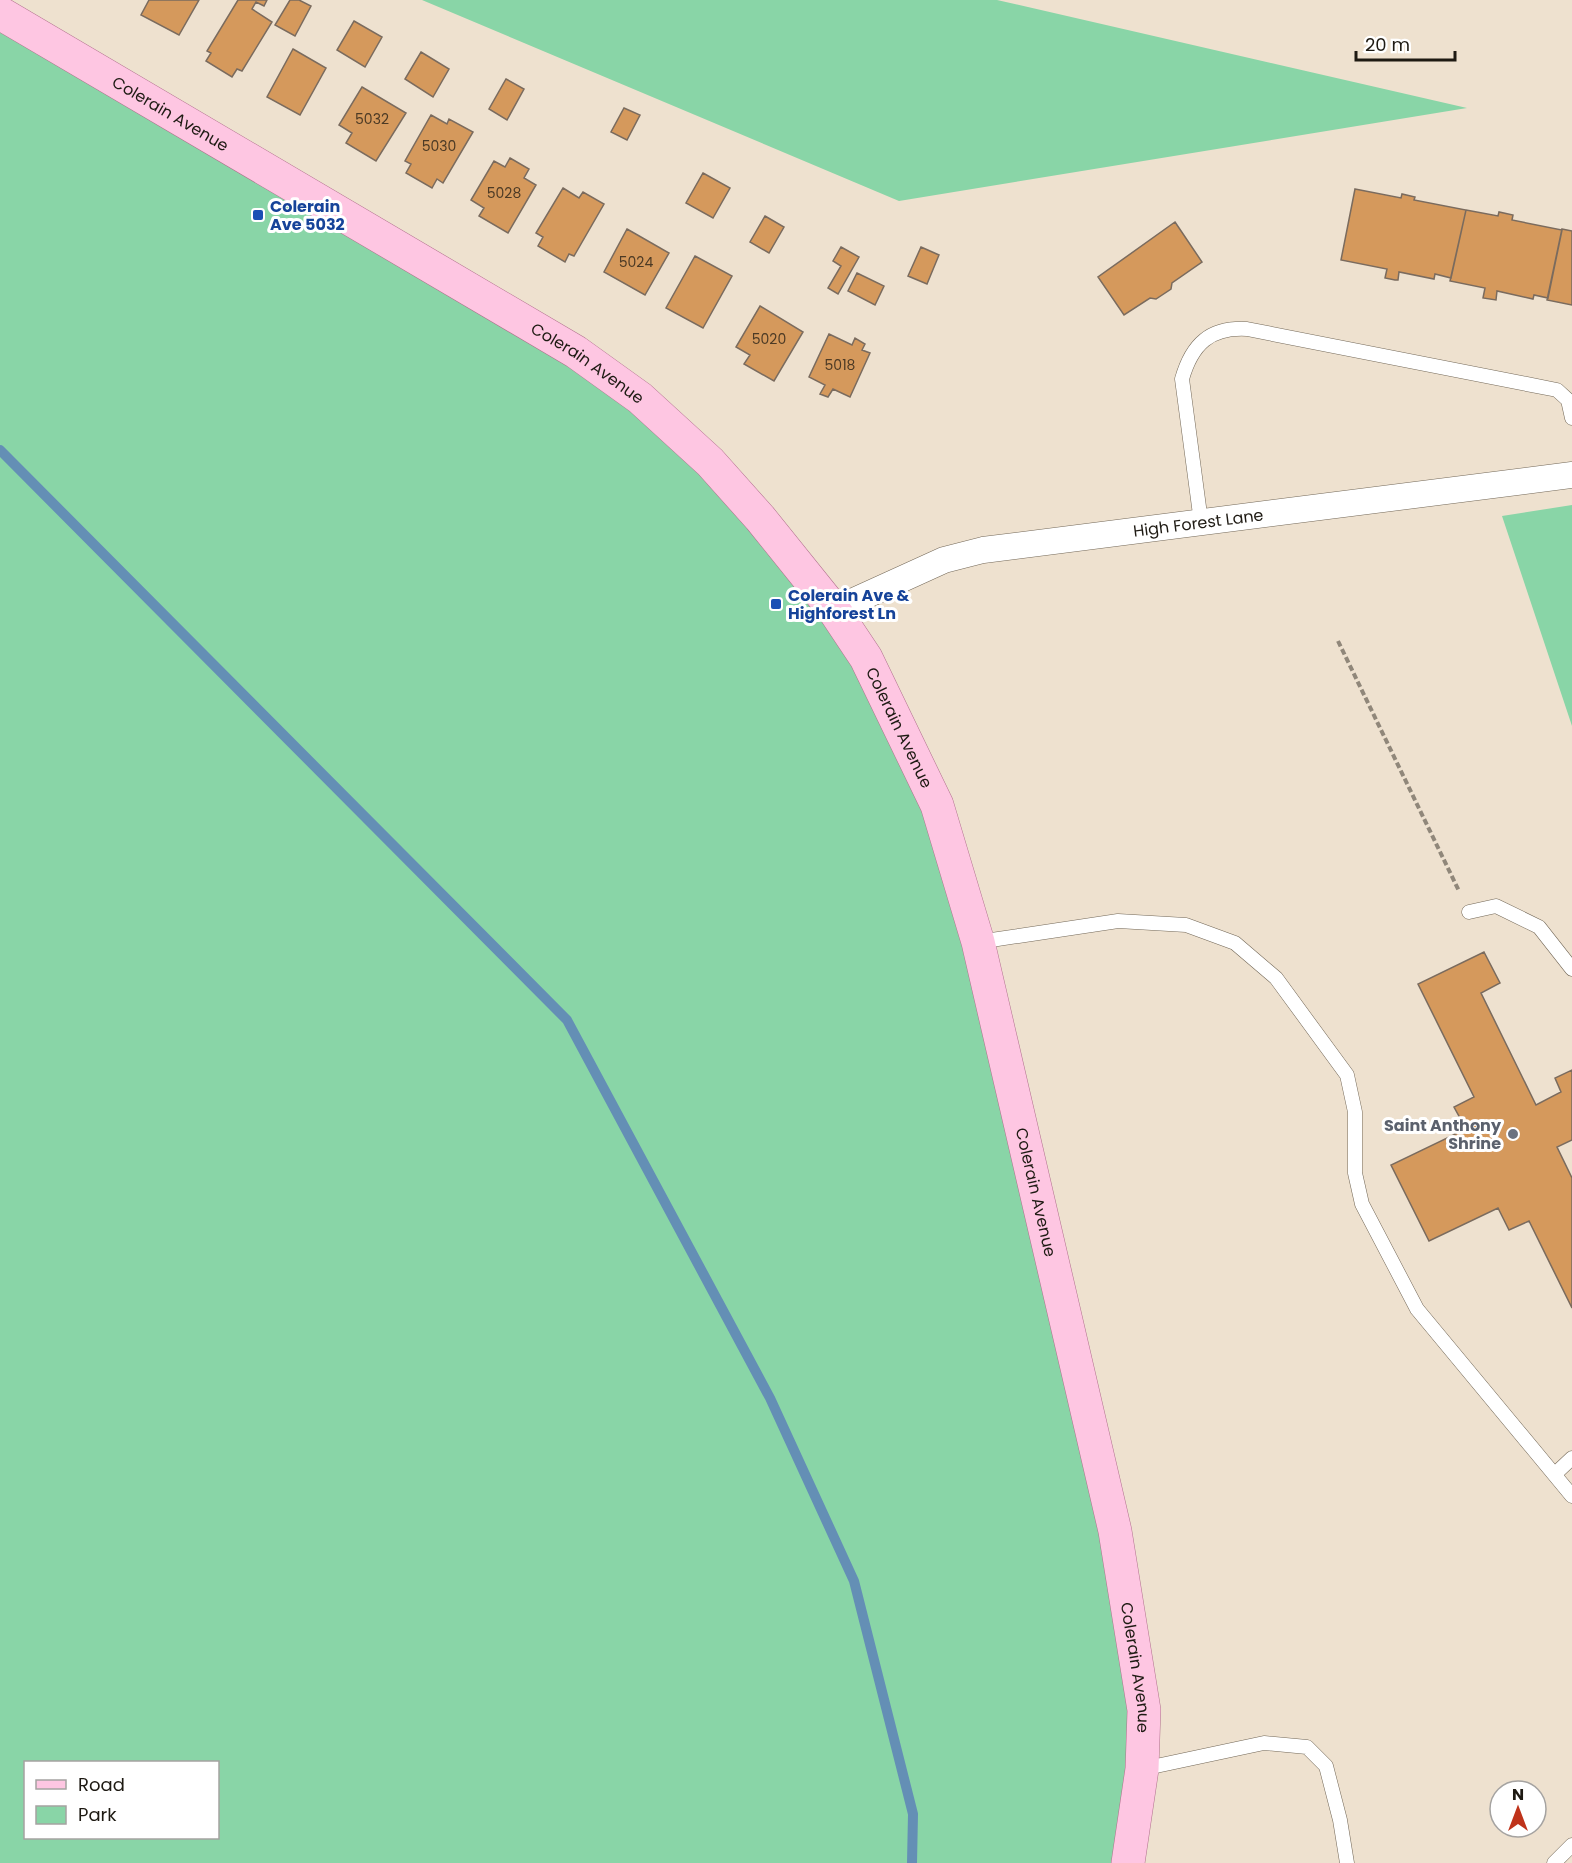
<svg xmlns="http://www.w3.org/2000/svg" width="1572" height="1863" font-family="Poppins,sans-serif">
<rect width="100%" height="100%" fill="#eee1cf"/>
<path fill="#89d5a7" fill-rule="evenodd" d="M422 0H997L1467 108 899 201Z
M0 13 640 398 834 610 937 805 1134 1641 1128 1863H0ZM26 1762H218V1838H26Z
M1572 505V726L1502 516Z"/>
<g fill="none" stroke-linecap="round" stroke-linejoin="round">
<path stroke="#648fb5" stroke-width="10" d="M0 450 567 1020 770 1398 854 1581 913 1814 912 1863"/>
</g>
<path fill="#d5995c" stroke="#7a6b5e" stroke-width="1.5" d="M149 0H199L179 35 141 15Z
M238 0H267L264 6 256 2 252 9 272 22 242 71 237 69 232 77 206 61 211 53 207 51Z
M290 0H299L311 6 295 36 275 25Z
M354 21 382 37 365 67 337 50Z
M293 49 326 68 300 115 267 97Z
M421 52 449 69 433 97 405 79Z
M506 79 524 89 507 120 489 109Z
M362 87 406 113 376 161 346 143 352 133 339 125Z
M624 108 640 115 627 140 611 132Z
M431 115 447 124 449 119 473 132 443 183 437 179 432 188 406 173 411 164 405 161Z
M510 158 529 169 524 178 536 185 508 233 479 216 484 208 471 200 494 161 505 167Z
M703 173 730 188 713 218 686 203Z
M563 188 579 198 583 192 604 204 574 256 569 254 565 262 538 246 543 237 536 233Z
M1355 189 1401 198 1402 194 1415 197 1414 200 1466 210 1451 278 1435 274 1434 279 1399 272 1398 280H1395L1385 278 1387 269 1341 260Z
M1466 210 1498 216 1499 212 1513 215 1512 220 1562 230 1548 298 1534 295 1533 299 1497 291 1496 300 1483 298 1485 288 1450 281Z
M765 216 784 227 769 253 750 242Z
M1175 222 1202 262 1172 283 1171 289 1156 299 1150 298 1124 315 1098 277Z
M627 229 669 253 645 295 604 272Z
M1562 229 1572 231V305L1547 300Z
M841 247 859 257 838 294 828 288 841 266 833 261Z
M921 247 939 255 927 284 908 276Z
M695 256 732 276 703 328 666 308Z
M857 273 884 286 875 305 848 291Z
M760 306 803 332 774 381 744 364 750 355 736 347Z
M829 334 852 345 855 338 865 344 862 350 870 353 850 397 833 389 828 397 820 394 825 385 809 377Z
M1484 952 1500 983 1481 993 1536 1105 1561 1092 1555 1078 1572 1070V1140L1557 1147 1572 1178V1308L1529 1221 1509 1230 1498 1208 1429 1241 1391 1165 1466 1129 1454 1107 1474 1097 1418 984Z"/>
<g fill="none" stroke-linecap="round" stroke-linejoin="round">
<g stroke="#736858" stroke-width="15">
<path id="service" d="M1201 522 1182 379C1192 344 1210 327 1247 329L1557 390 1568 400 1572 418
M1469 912 1496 906 1539 927 1572 969
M978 942 1118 921 1186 925 1235 943 1276 978 1347 1075 1355 1112V1173L1362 1204 1417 1309 1572 1496
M1555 1474 1572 1458
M1142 1769 1264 1743 1307 1747 1326 1766 1340 1820 1347 1863
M1554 1863 1572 1845"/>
</g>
<g stroke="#736858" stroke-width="27">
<g id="minor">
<path id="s1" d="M834 610 944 560 983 550 1572 475"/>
</g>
</g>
<g stroke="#b0718d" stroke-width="34">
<g id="primary">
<path id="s2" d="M0 13 576 352 640 398 710 462 760 518 834 610 866 658 937 805 978 942 1115 1531 1144 1710 1142 1769 1128 1863"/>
</g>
</g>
<path stroke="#90877a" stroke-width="4" stroke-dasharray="6 3" stroke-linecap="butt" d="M1338 641 1459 891"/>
<use href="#service" stroke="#fff" stroke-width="14"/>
<use href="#minor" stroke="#fff" stroke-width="26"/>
<use href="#primary" stroke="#fec6e2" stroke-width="33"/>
</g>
<g fill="#1a4fb4" stroke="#fff" stroke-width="2">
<rect x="252" y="209" width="12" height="12" rx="3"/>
<rect x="770" y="598" width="12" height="12" rx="3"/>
</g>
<circle fill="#6b7280" stroke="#fff" stroke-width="2" cx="1513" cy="1134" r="6"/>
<g text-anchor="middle" stroke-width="6" stroke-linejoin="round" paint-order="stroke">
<g font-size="14" fill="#4c3a25">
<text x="372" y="124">5032</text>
<text x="439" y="151">5030</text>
<text x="504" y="198">5028</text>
<text x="636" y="267">5024</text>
<text x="769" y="344">5020</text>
<text x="840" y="370">5018</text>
</g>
<g font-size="16" fill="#1e1a13" stroke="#fff">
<text dy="6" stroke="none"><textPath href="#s2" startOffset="198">Colerain Avenue</textPath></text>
<text dy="6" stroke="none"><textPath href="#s2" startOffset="684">Colerain Avenue</textPath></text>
<text dy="6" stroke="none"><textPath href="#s1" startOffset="378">High Forest Lane</textPath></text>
<text dy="6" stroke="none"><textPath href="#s2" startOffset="1170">Colerain Avenue</textPath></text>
<text dy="6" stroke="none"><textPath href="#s2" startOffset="1656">Colerain Avenue</textPath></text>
<text dy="6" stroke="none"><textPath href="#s2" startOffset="2142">Colerain Avenue</textPath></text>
</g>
<g font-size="16" font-weight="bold" fill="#164399" stroke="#fff" text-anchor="start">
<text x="270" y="212">Colerain<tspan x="270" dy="18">Ave 5032</tspan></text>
<text x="788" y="601">Colerain Ave &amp;<tspan x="788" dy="18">Highforest Ln</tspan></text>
</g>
<g font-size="16" font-weight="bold" fill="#5b616d" stroke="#fff" text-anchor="end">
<text x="1501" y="1131">Saint Anthony<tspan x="1501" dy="18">Shrine</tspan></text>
</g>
</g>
<rect x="24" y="1761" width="195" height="78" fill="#ffffff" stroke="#a5a3a1" stroke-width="1.5"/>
<rect x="36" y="1780" width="30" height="9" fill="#fec6e2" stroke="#a5a3a1" stroke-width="1.5"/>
<text x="78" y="1791" font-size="18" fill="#1e1a13">Road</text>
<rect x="36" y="1806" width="30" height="18" fill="#89d5a7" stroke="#a5a3a1" stroke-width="1.5"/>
<text x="78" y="1821" font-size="18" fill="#1e1a13">Park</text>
<g transform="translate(1518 1809)"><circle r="28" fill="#ffffff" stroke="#a5a3a1" stroke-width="1.5"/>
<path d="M0-4.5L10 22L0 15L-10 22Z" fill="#bf331a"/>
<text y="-9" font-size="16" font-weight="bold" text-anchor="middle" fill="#1e1a13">N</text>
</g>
<path d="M1356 51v9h99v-9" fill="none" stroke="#1e1a13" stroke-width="3"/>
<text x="1365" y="51" font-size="18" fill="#1e1a13" stroke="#ffffff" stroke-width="4.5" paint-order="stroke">20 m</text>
</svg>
